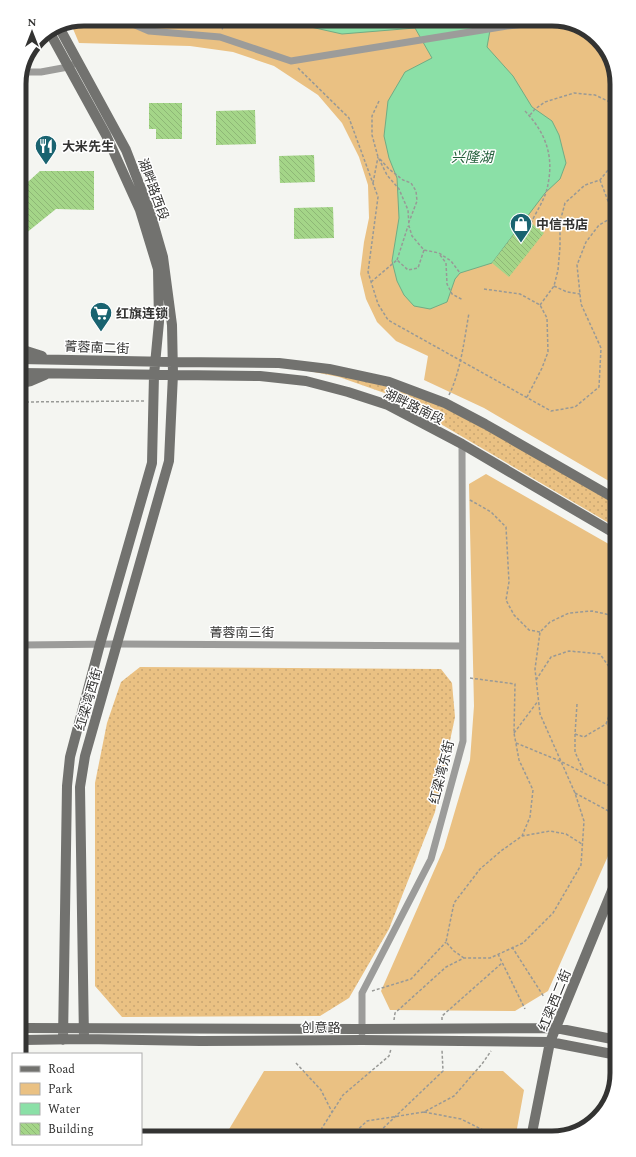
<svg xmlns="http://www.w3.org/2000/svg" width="636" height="1157" font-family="Spectral,'Noto Sans SC',serif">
<defs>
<pattern id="grass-dots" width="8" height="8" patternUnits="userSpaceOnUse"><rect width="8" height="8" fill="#eac183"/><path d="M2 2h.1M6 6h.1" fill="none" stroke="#c9a672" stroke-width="1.8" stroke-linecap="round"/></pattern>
<pattern id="building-back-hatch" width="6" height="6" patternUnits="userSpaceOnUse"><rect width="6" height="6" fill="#a4d588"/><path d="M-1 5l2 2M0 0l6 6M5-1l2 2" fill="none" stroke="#8eb776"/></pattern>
</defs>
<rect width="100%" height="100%" fill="#f4f5f1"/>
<path fill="url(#grass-dots)" d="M289 367 341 374 388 387 439 405 516 445 614 502V526L393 396 339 377Z
M140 667 441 669 452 683 455 717 435 812 389 929 349 998 320 1016 122 1017 95 986V783L107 723 121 682Z"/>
<path fill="#eac183" d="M84 19H556L588 30 612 59 614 484 484 408 424 380 428 356 396 341 377 322 366 299 360 274 364 242 369 218 368 185 359 157 342 123 318 95 274 66 233 52 190 46 79 43 71 24Z
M486 474 614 547 616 838 548 991 515 1011 390 1010 381 991 444 848 470 760 474 706 469 484Z
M264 1071H503L524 1090 516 1134 225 1136Z"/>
<path fill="#8be0a7" stroke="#71ac84" d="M275 19H492L487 47 513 76 532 107 552 121 559 135 566 163 560 179 545 193 492 263 460 273 455 279 447 302 430 309 414 306 404 295 397 281 392 261 399 218 397 178 389 158 384 136 388 101 405 72 432 58 415 28 342 34Z"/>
<path fill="url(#building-back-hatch)" d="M149 103H182V139H156V129H149Z
M255 110 256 144 216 145V111Z
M314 155 315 182 280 183 279 156Z
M40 171H94V210L56 209 20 238V189Z
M333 207 334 238 294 239V208Z
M526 219 544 233 509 277 492 263Z"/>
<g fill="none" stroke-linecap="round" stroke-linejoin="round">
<path stroke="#989996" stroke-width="1.5" stroke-dasharray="3 2" stroke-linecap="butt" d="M204 19 223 29
M298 68 349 118 378 197 368 272 378 304 388 320 551 411 575 407 599 387 601 348 581 304 577 265 586 242 599 225 613 217
M379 101 372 116V135L378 157 387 175 399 189 408 210 409 226 412 236 424 250 439 253 451 261 460 273
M525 111C545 132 554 155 548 184 546 198 537 210 531 223
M530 115 535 109 545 102 574 93 595 95 612 103
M380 159 389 169 403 180 411 183 416 191 417 201 409 222
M600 180 613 214
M373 183 378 157
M440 255 446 263 447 284 452 294 463 300
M397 260 408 226
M371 282 397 260 408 270 418 268 424 250
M554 286 567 292 580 294
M484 289 520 294 540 305 547 318 548 352 542 368 527 397
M540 305 554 286 558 270 560 247V222L565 203 585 185 600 180 612 165
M449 395C461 370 464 341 469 313
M21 402 145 401
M470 500 491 512 506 527 509 582 506 600 514 615 529 630 540 632
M470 678 515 684 514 733 519 760 533 790 530 817 522 836
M536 680 551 657 569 651 600 654 614 674 615 685
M577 704 575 734 584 737 606 724 615 699
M514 733 538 701
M575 734V752L584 772
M516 743 560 761 616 789
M575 793 616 815
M512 947 544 997
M498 954 525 1009
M464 958 454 951 446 942 454 903 480 869 501 851 522 836 550 831 566 834 582 844
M372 991 411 979 446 942
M394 1020 395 1013 446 967 464 958H490L523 943 553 913 581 865 584 821 575 793 540 714 535 669 540 632 550 622 569 613 592 611 615 616
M442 1020V1016L502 963
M296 1063 321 1090 332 1112
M424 1112 461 1119 491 1134
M320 1135 322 1128 343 1095 389 1056 391 1049
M352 1135 367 1121 424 1112 454 1096 482 1064 491 1051
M376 1135 443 1071 442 1050"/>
<path stroke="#9c9c9a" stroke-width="7" d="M121 19 149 31 220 37 291 61 507 26 558 20
M23 72H41L68 67 72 65
M22 645 117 644 462 646
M362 1033V993L431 859 463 741 462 444"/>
<path stroke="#72726f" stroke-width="10" d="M60 29 126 150 150 212 163 257 172 325 173 374 169 461 85 756 80 787 84 1039
M50 33 106 135 140 210 158 269 159 322 154 375 152 463 100 644 70 757 67 786 63 1040
M20 349 42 356
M20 359 173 362 279 363 329 369 389 382 445 403 485 424 614 498
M21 373 260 376 306 381 348 392 388 405 462 444 614 533
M21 383 31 381 45 375
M24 1028 362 1029 556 1028 617 1040
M24 1040 84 1039 200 1041 362 1040 550 1042 617 1055
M532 1133 550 1042 616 881"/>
</g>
<defs>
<g id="restaurant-pin" transform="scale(1.15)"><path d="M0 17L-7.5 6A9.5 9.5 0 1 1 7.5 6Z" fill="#196370" stroke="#fff"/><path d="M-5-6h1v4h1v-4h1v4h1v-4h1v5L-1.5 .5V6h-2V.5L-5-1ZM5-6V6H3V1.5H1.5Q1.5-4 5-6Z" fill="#fff"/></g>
<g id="shop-pin" transform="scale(1.15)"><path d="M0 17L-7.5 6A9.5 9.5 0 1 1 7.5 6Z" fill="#196370" stroke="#fff"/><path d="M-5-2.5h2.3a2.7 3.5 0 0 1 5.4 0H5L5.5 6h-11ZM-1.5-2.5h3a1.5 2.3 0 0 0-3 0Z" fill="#fff"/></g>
<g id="supermarket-pin" transform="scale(1.15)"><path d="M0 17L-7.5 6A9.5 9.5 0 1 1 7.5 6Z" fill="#196370" stroke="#fff"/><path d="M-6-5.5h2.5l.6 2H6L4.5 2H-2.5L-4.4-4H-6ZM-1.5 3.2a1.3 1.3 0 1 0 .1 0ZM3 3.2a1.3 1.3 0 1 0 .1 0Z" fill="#fff"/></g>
</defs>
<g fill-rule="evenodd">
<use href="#restaurant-pin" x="46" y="146"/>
<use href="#shop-pin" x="521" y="224"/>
<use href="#supermarket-pin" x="101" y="313"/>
</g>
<g text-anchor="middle" stroke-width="3" stroke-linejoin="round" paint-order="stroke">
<g font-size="13" font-weight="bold" fill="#333332" stroke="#fff" text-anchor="start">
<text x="62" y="151">大米先生</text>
<text x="536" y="229">中信书店</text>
<text x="116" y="318">红旗连锁</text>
</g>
<g font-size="13" fill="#333332" stroke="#fff">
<text transform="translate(154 189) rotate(70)" y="5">湖畔路西段</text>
<text transform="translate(97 347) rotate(2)" y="5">菁蓉南二街</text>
<text transform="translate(414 406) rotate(26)" y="5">湖畔路南段</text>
<text x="242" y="637">菁蓉南三街</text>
<text transform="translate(88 699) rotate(-74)" y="5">红梁湾西街</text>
<text transform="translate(441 772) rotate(-76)" y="5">红梁湾东街</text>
<text transform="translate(554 1000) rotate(-68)" y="5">红梁西二街</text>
<text x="321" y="1032">创意路</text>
</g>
<g font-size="14" font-style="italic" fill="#215d39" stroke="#fff">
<text x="472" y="162">兴隆湖</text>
</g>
</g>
<path d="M0 0H636V1157H0ZM84 26H552A58 58 0 0 1 610 84V1073A58 58 0 0 1 552 1131H84A58 58 0 0 1 26 1073V84A58 58 0 0 1 84 26Z" fill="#fff" fill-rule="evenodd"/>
<path fill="none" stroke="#333332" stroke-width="5" d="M84 26H552A58 58 0 0 1 610 84V1073A58 58 0 0 1 552 1131H84A58 58 0 0 1 26 1073V84A58 58 0 0 1 84 26Z"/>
<rect x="12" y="1053" width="130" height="92" fill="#ffffff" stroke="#adadad"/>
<rect x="20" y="1066" width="20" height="6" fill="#72726f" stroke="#adadad"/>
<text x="48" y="1073" font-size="12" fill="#333332">Road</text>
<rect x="20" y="1083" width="20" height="12" fill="#eac183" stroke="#adadad"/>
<text x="48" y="1093" font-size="12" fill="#333332">Park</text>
<rect x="20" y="1103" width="20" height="12" fill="#8be0a7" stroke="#adadad"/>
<text x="48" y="1113" font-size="12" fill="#333332">Water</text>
<rect x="20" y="1123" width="20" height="12" fill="url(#building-back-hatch)" stroke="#adadad"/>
<text x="48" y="1133" font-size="12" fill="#333332">Building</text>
<g transform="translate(32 32)" stroke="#ffffff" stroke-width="3" paint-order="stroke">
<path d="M0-3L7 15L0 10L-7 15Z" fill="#333332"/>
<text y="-6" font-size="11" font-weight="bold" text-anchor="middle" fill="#333332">N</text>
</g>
</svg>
